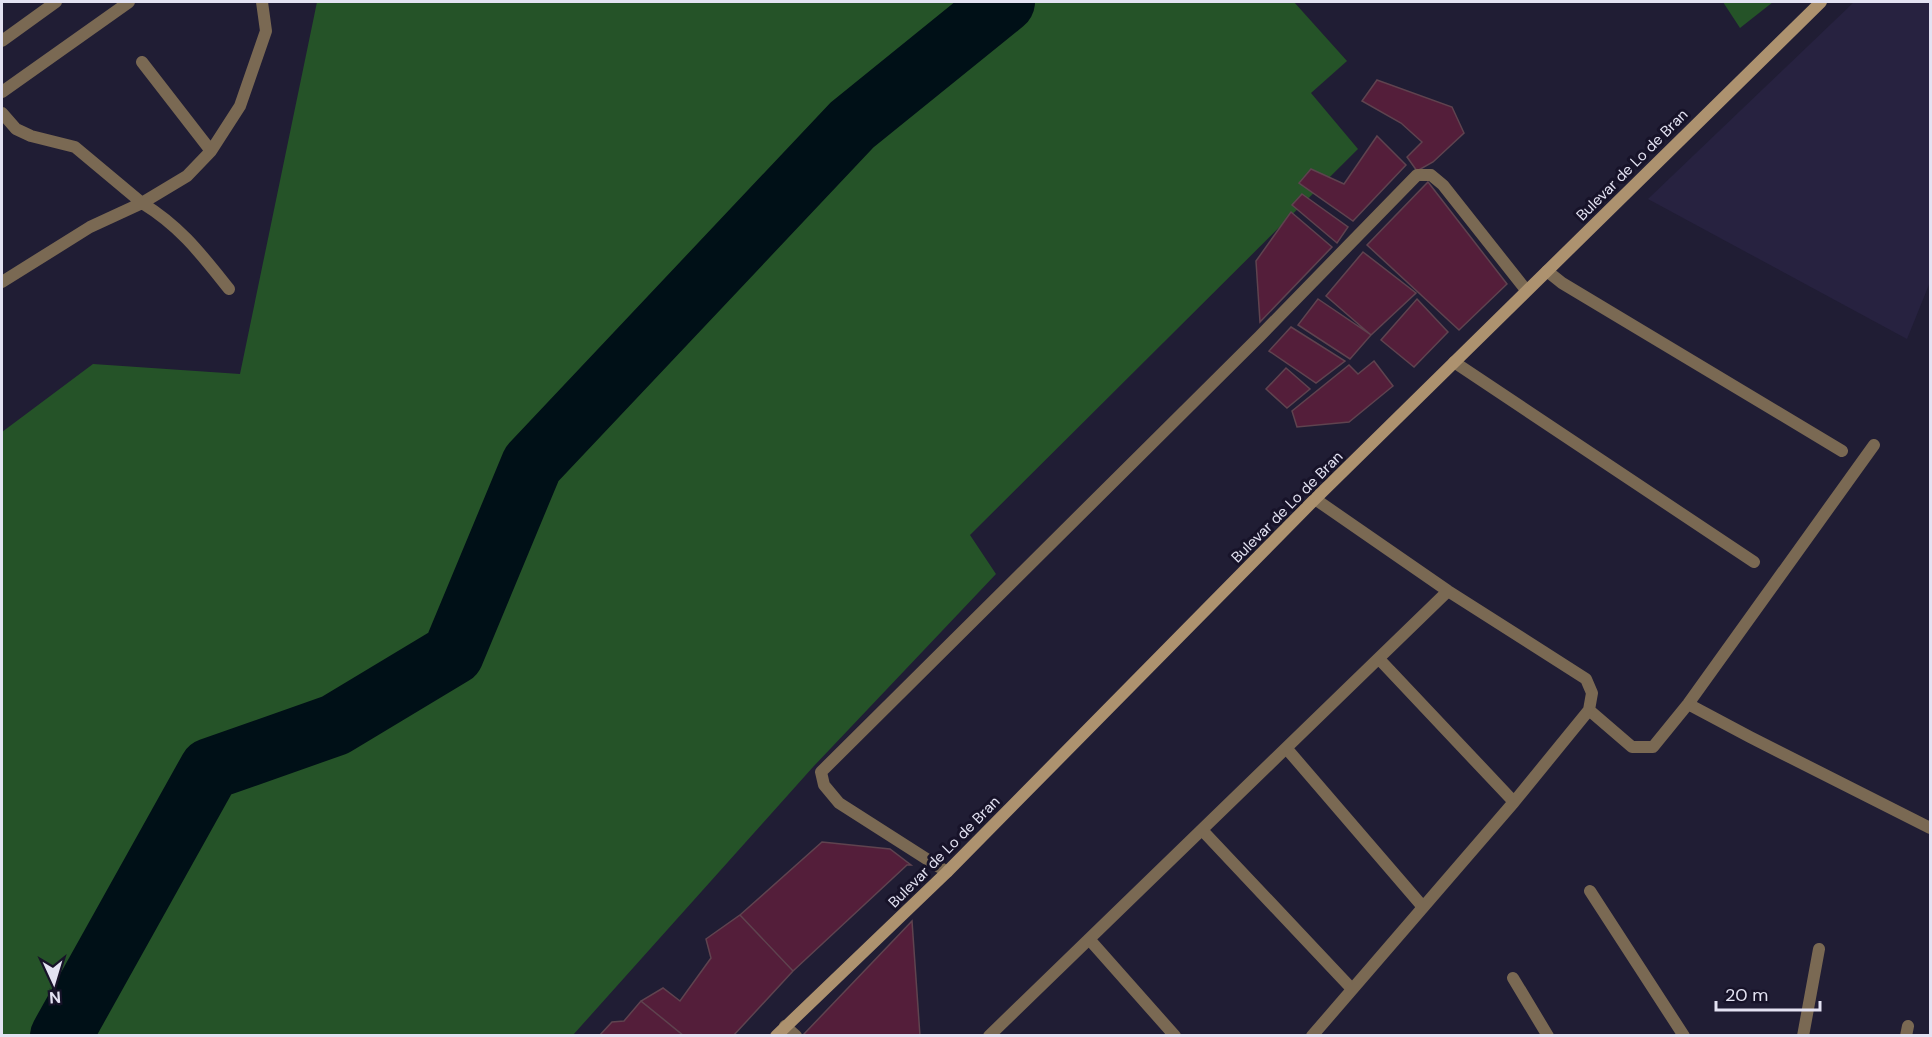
<svg xmlns="http://www.w3.org/2000/svg" width="1932" height="1037" font-family="'DM Sans',sans-serif">
<rect width="100%" height="100%" fill="#201d34"/>
<path fill="#272240" d="M1854 2H1930V282L1907 339 1648 199Z"/>
<path fill="#255328" d="M317 2H1294L1347 61 1311 93 1358 149 970 535 996 574 813 767 573 1035 2 1036V432L93 364 240 374Z
M1723 2H1773L1740 28Z"/>
<g fill="none" stroke-linecap="round" stroke-linejoin="round">
<path stroke="#001017" stroke-width="62" d="M61 1036 210 769 335 725 453 654 532 464 852 125 1004 2"/>
</g>
<path fill="#541e3a" stroke="#5f434f" stroke-width="1.5" d="M1377 80 1452 107 1464 133 1433 162 1417 171 1407 157 1422 142 1401 123 1362 101Z
M1377 136 1406 165 1353 221 1299 183 1311 169 1344 184Z
M1428 182 1507 284 1459 330 1367 245Z
M1302 194 1348 227 1337 243 1292 205Z
M1291 212 1332 247 1260 322 1256 261Z
M1363 252 1416 293 1371 335 1326 296Z
M1318 299 1371 335 1350 359 1298 325Z
M1417 299 1448 332 1414 367 1381 340Z
M1291 327 1345 361 1316 383 1269 351Z
M1374 361 1393 386 1349 422 1297 427 1292 411 1349 365 1358 374Z
M1286 368 1310 389 1287 408 1266 389Z
M822 842 890 849 911 865H907L793 971 740 915Z
M740 915 793 971 733 1036H684L641 1001 663 988 680 1001 711 958 706 939Z
M912 921 920 1036H806L804 1034Z
M641 1001 684 1036H599L612 1022 624 1021Z"/>
<g fill="none" stroke-linecap="round" stroke-linejoin="round">
<path stroke="#7a6953" stroke-width="12" d="M142 62 211 151
M2 113 16 129 31 136 75 147 142 203 187 176 211 151 240 106 266 31 262 2
M1547 271 1562 283 1842 451
M2 282 90 227 142 203C181 227 201 254 229 289
M1454 362 1754 562"/>
<path stroke="#7a6953" stroke-width="12" d="M2 41 56 2
M2 92 129 2
M1380 660 1514 802
M1688 704 1750 737 1930 828
M1589 710 1632 747H1653L1688 704 1874 445
M1287 749 1423 907
M1202 830 1352 989
M947 872 839 803 824 785 821 772 1260 336 1417 175H1431L1443 185 1526 290
M1590 891 1684 1036
M1089 939 1175 1036
M1513 978 1548 1036
M785 1026 796 1036
M989 1036 1448 591
M1312 1036 1514 802 1589 710 1592 693 1586 679 1448 591 1315 499
M1803 1036 1819 949
M1906 1036 1908 1026"/>
<path stroke="#ad926f" stroke-width="12" d="M776 1036 947 872 1315 499 1821 2"/>
</g>
<g text-anchor="middle" stroke-width="6" stroke-linejoin="round" paint-order="stroke">
<g font-size="15" fill="#e3e2f2" stroke="#171329">
<text transform="translate(1632 165) rotate(-45)" y="5">Bulevar de Lo de Bran</text>
<text transform="translate(1287 507) rotate(-45)" y="5">Bulevar de Lo de Bran</text>
<text transform="translate(944 852) rotate(-45)" y="5">Bulevar de Lo de Bran</text>
</g>
</g>
<rect width="1932" height="1037" fill="none" stroke="#e3e2f2" stroke-width="6"/>
<g transform="translate(54 983) rotate(176)" stroke="#171329" stroke-width="4.5" paint-order="stroke">
<path d="M0-4.5L10 22L0 15L-10 22Z" fill="#e3e2f2"/>
<text y="-9" font-size="16" font-weight="bold" text-anchor="middle" fill="#e3e2f2">N</text>
</g>
<path d="M1716 1001v9h104v-9" fill="none" stroke="#e3e2f2" stroke-width="3"/>
<text x="1725" y="1001" font-size="18" fill="#e3e2f2" stroke="#171329" stroke-width="4.5" paint-order="stroke">20 m</text>
</svg>
